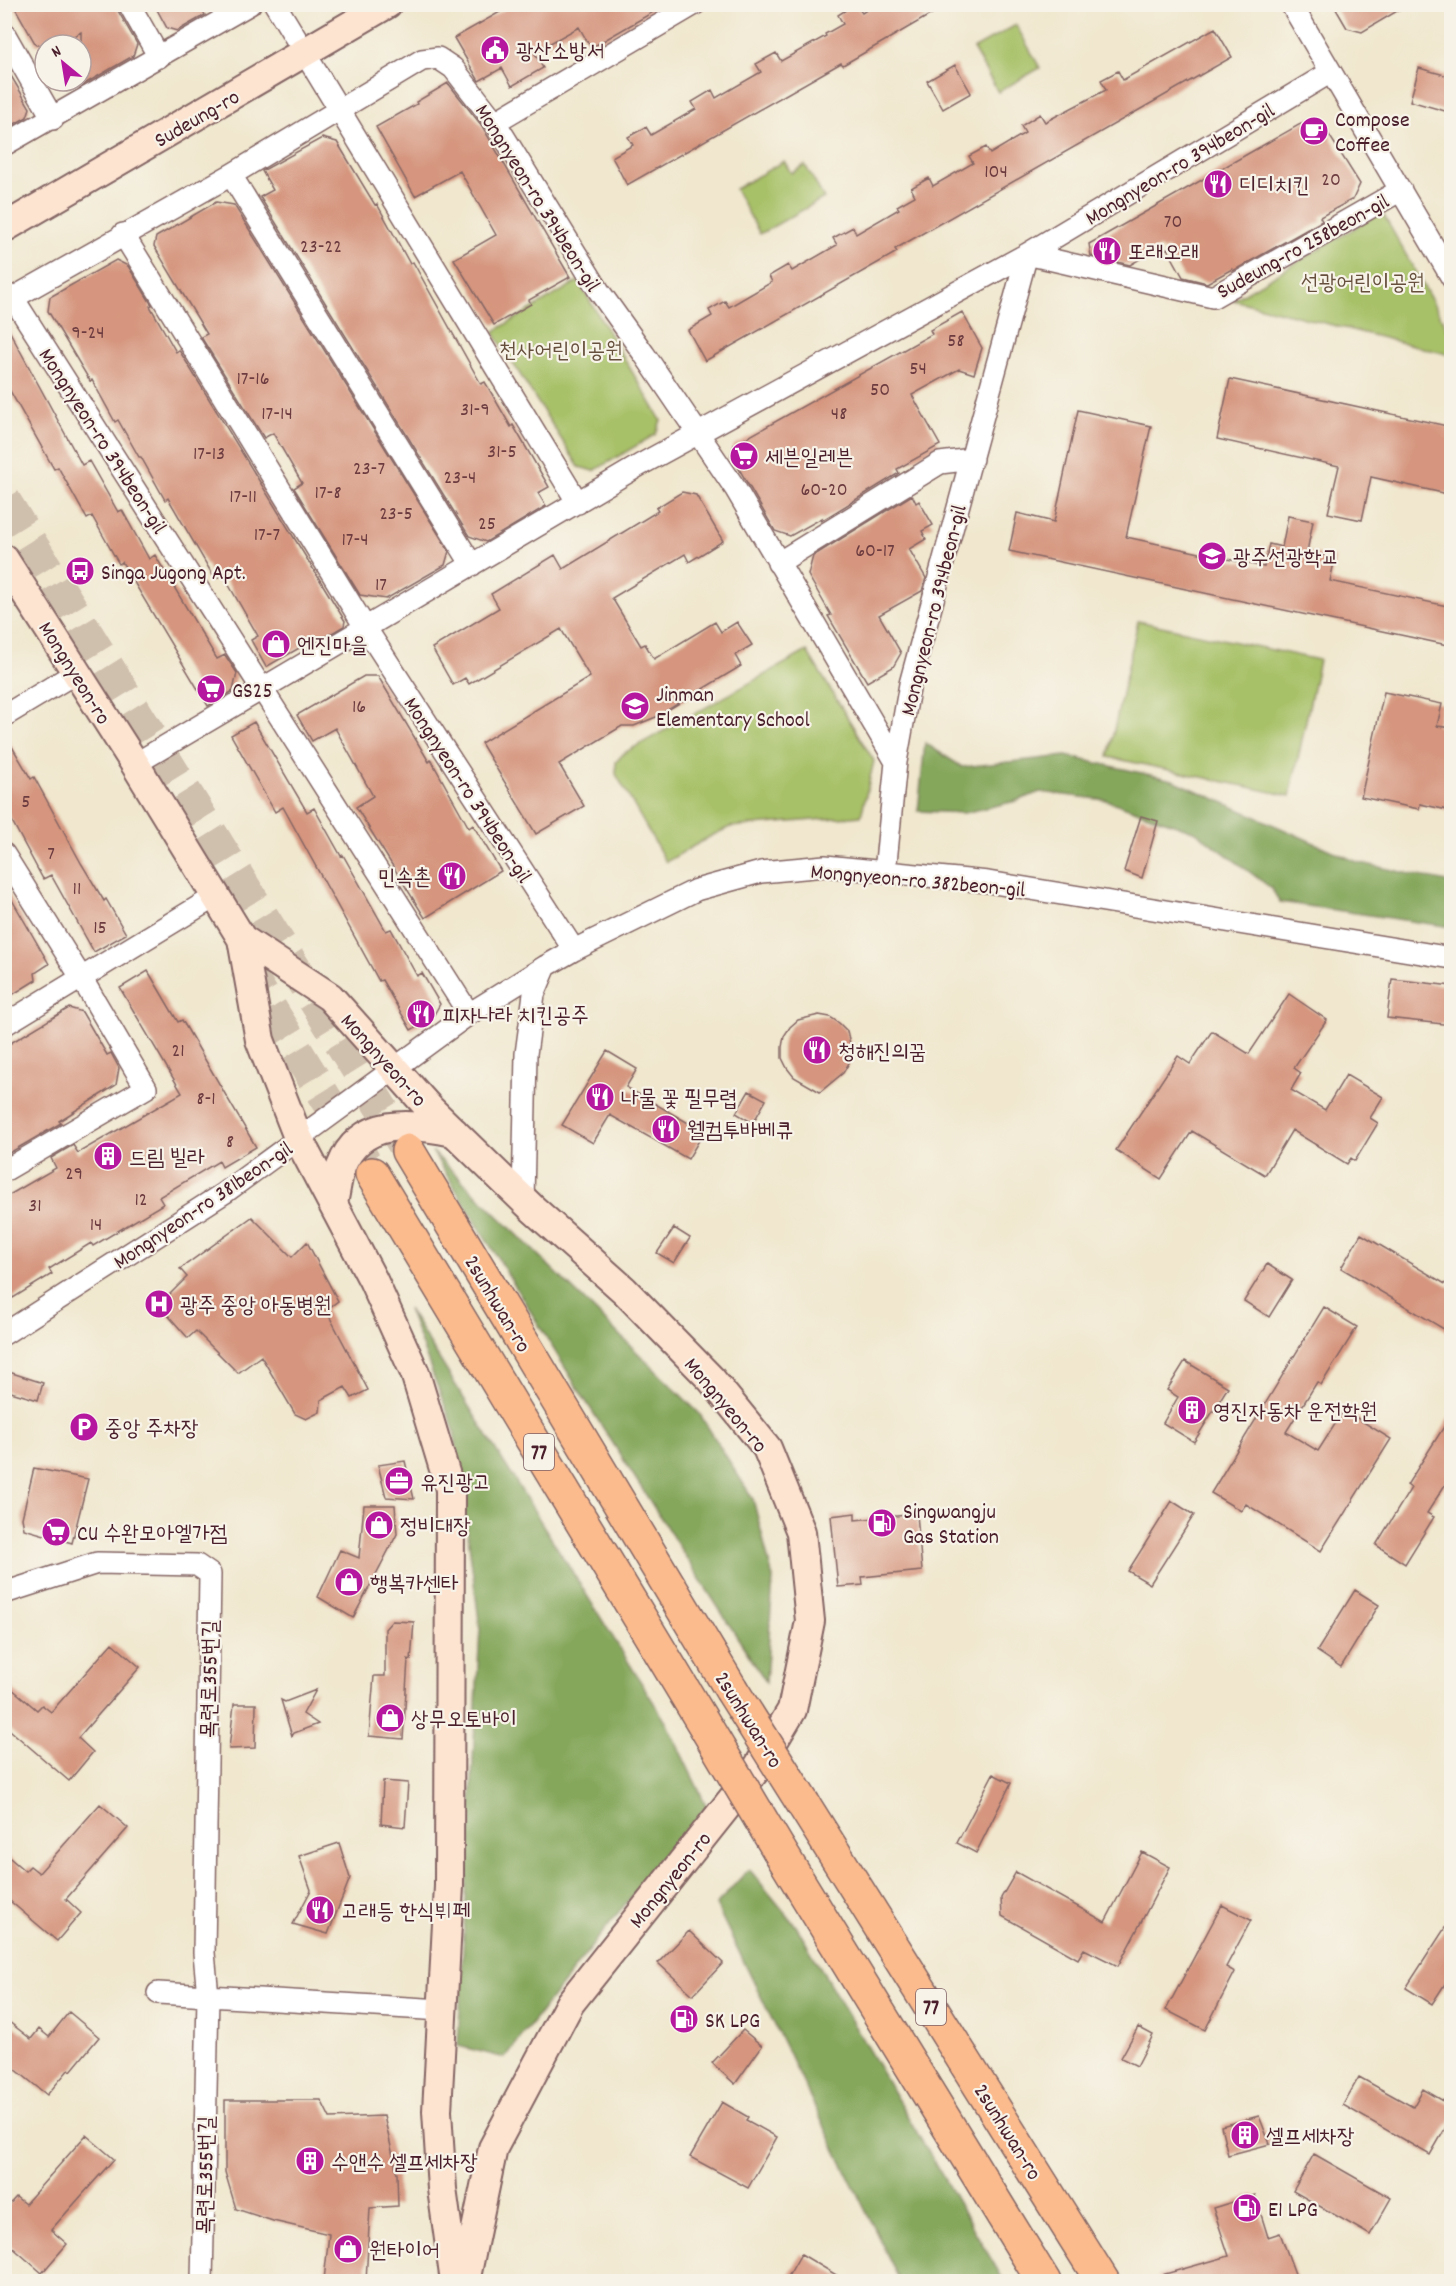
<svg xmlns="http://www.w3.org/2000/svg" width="1456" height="2286" font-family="Dekko,'Poor Story',sans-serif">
<rect width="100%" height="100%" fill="#f7f3e8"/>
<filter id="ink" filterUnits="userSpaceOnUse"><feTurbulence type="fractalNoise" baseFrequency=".0167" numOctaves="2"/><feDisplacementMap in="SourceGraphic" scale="12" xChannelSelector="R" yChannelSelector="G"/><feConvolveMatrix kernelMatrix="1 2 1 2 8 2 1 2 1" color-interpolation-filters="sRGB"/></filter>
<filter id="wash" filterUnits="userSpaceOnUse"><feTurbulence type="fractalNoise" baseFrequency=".008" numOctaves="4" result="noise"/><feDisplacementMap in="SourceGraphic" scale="24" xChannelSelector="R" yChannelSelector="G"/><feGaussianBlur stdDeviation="1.35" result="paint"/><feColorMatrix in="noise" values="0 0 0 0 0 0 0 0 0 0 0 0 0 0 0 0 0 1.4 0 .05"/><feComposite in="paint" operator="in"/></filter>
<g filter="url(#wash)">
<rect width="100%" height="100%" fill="#f0e7ce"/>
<path fill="#a7c168" stroke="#78704a" stroke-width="1.5" d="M1016 25 1040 68 998 92 973 49Z
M784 161 791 173 805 165 824 198 760 234 735 189Z
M1382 212 1451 335V355L1233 300Z
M578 281 661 420 656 434 594 471 579 467 493 332Z
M1138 621 1319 660 1290 796 1108 757Z
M807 651 874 761 861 816 730 827 711 836 666 862 616 774V762L624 753Z"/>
<path fill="#85a75c" stroke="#686344" stroke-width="1.5" d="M925 743 962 767 1066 756 1173 780 1357 862 1451 883V927L1280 902 1271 888 1196 832 1106 800 1040 792 1016 801 964 813 918 811Z
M432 1151 699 1413 753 1499 773 1578 766 1682 580 1392Z
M408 1309 666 1722 707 1807 613 1919 505 2058 458 2046 480 1628 454 1430Z
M749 1869 796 1926 1004 2281H900L716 1905Z"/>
<g id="blocks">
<path fill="#d5957e" d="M13 4H114L137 44 133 56 81 86V32L58 45H36Z
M154 4H199L205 15 177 31 167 28Z
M514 4H667L591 48 579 27 534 52 543 68 512 86 502 68 479 81 454 38Z
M855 4 862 13 876 4H949L843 65 841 63 627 185 612 157 633 145 628 137 646 127 651 135 696 109 692 102 712 90 716 98 761 72 756 64 776 53 781 61 826 36 825 34 843 24 838 15Z
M1333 4H1409L1362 32 1347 28Z
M1215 28 1232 57 895 249 897 252 705 361 688 330 712 316 709 310 725 301 729 307 772 282 769 276 788 265 792 271 837 245 833 238 853 227 856 234 899 209 897 206 915 196 911 188 929 178 933 186 973 163 969 156 986 147 990 154 1025 133 1021 126 1040 114 1045 122 1106 90 1101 80 1118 71 1123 80Z
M4 64 30 108 27 117 4 130Z
M955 65 971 93 943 109 927 81Z
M1419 68 1452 77V113L1410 101Z
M448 83 482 126 570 277 529 300 531 304 494 325 454 259 496 235 460 171 415 196 376 127 417 104 416 102Z
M1311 118 1321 122 1360 184 1353 199 1320 217 1322 221 1233 271 1232 269 1207 283 1183 277 1167 248 1162 251 1160 247 1130 265 1091 256 1089 244Z
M322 138 337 142 375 205 377 204 410 264 413 262 481 384 485 382 511 427 513 425 549 487 538 493 546 506 486 542 469 536 260 197 273 190 262 171Z
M216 202 234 205 449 551 445 565 386 599 360 595 294 488 302 483 273 433 264 438 201 337 207 334 154 246 156 237Z
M116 260 128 266 152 305 150 306 176 352 179 350 345 621 344 626 310 646 308 643 266 667 251 640 258 636 223 575 215 579 168 498 165 500 141 457H139L118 420 115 422 92 380 90 381 48 311 50 297Z
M962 312 982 348 974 374 959 369 912 395 940 445 897 469 899 473 821 521 822 518 790 536 775 531 731 455 734 445 932 334 930 330Z
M4 321 82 465 89 461 118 512 122 510 149 559 155 555 217 659 225 655 237 673 233 691 208 706 122 562 119 564 92 516 87 519 58 467 54 469 4 380Z
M1230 379 1452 427V495L1371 477 1362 520 1328 513 1339 466 1217 439Z
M1078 410 1151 426 1126 537 1264 567 1269 544 1282 547 1288 516 1313 521 1307 552 1335 558 1330 581 1452 607V646L1009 551 1017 513 1054 522Z
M682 492 696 495 723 541 689 562 685 554 612 598 641 646 645 644 654 659 715 622 721 632 737 622 752 645 735 655 741 666 656 717 634 726H622L559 764 584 806 536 834 481 743 590 677 561 629 469 684 465 678 453 685 432 648 499 608 491 594 555 555 563 569 658 511 656 508Z
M912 495 916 503 919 501 933 525 922 531 926 539 909 549 926 578 922 591 879 615 901 653 893 667 867 682 828 616 831 615 808 575 813 556Z
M364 676H378L429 762 431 760 469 828 473 825 501 871 425 918 356 807 373 796 335 728 312 741 297 715Z
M1384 692 1442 704 1437 726 1452 728V811L1420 804 1419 809 1361 797Z
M254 722 307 812 314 808 341 856 343 855 386 931 391 929 417 976 422 973 440 1004 432 1018 411 1030 382 980 379 981 283 807 275 812 231 735Z
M4 733 31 779 34 777 81 863 104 901 106 899 126 934 94 952 51 875 43 879 4 806Z
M1141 816 1158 821 1142 878 1124 871Z
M4 886 49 964 35 973 36 980 4 1000Z
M148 971 178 1022 182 1020 256 1147 222 1167 219 1161 159 1197 163 1204 93 1246 91 1243 49 1269 52 1274 13 1298 4 1284V1198L56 1168 51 1158 73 1145 78 1153 182 1093 120 988Z
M1392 979 1452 986V1025L1387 1018Z
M1289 994 1327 1020 1294 1068 1301 1073 1291 1090 1325 1110 1346 1075 1383 1097 1370 1118 1378 1123 1355 1161 1351 1158 1347 1164 1292 1130 1265 1175 1192 1131 1161 1179 1116 1150 1178 1056 1190 1064 1212 1031 1249 1054Z
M69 1008 82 1012 107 1055 111 1053 119 1068 116 1085 59 1121 61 1123 4 1156V1047Z
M819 1015 830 1017 839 1023 847 1031 852 1052 849 1063 843 1073 820 1092 794 1077 787 1068 782 1058V1047L784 1036 790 1027 798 1020Z
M607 1051 637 1069 626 1087 704 1132 688 1159 610 1115 593 1143 562 1125Z
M749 1091 766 1100 753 1123 736 1113Z
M252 1217 292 1257 307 1242 338 1301 326 1310 368 1390 352 1398 345 1387 321 1400 320 1412 306 1419 295 1414 261 1356 238 1373 196 1331 188 1338 159 1305 187 1277 180 1269Z
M674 1228 690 1238 674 1263 657 1253Z
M1361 1234 1452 1288V1334L1341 1268Z
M1267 1264 1292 1280 1269 1317 1244 1301Z
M1324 1307 1357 1327 1321 1385 1317 1382 1286 1432 1318 1451 1344 1410 1391 1439 1321 1551 1246 1504 1241 1511 1211 1493Z
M1185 1361 1228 1387 1194 1442 1163 1423 1178 1397 1167 1390Z
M9 1372 43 1383 38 1400 4 1390Z
M1452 1414V1474L1427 1513 1434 1517 1405 1564 1376 1545 1411 1488 1407 1485Z
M405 1461 414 1499 386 1497 378 1465Z
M34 1468 88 1479 72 1543 24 1529 22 1518Z
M1172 1501 1194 1515 1150 1584 1128 1571Z
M364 1505H395L397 1534 353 1618 318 1597 340 1550 359 1558Z
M855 1513V1520L917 1514 922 1571 862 1577 863 1585 838 1587 831 1516Z
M1355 1590 1379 1605 1341 1667 1317 1651Z
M392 1621 414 1622 411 1660 408 1659 403 1739 369 1736 374 1676H385V1629Z
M112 1643 140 1667 78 1738 93 1752 69 1781 4 1725V1682L37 1710 42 1705 51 1712Z
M316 1690 303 1714 318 1724 294 1733 292 1736 281 1700 285 1702Z
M234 1704H256L255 1748 229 1749Z
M993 1774 1011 1783 976 1853 957 1843Z
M383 1781 408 1783 405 1827 381 1824Z
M100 1804 128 1828 66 1899 81 1913 57 1941 4 1896V1853L25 1871 30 1866 39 1873Z
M339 1843 350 1878 328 1934 293 1924 311 1890 299 1856Z
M1142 1852 1170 1867 1118 1966 1084 1949 1078 1959 1002 1916 1001 1898 1016 1872 1105 1922Z
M1222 1905 1251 1920 1226 1967 1235 1972 1205 2030 1166 2010Z
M1452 1917V1973L1432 2004 1406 1988Z
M689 1931 723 1963 693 1995 658 1963Z
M69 2012 99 2037 71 2071 69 2069 47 2095 4 2060V2018L31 2039 39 2029 49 2037Z
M1138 2027 1153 2035 1137 2066 1121 2058Z
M743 2030 762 2046 735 2084 712 2063Z
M1359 2077 1413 2107 1423 2089 1452 2106V2117L1430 2155 1343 2105Z
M225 2100H321L330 2118 384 2116 397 2173 398 2206 370 2208 366 2282 324 2280 329 2234 273 2221 236 2209 225 2172Z
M722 2102 748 2117 746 2120 777 2137 748 2188 690 2157Z
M1259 2116 1270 2144 1228 2155 1221 2126Z
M86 2135 114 2159 51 2230 67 2244 42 2273 4 2240V2210L16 2197 25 2204Z
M1314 2154 1391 2198 1370 2235 1293 2191Z
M1255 2195 1268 2237 1280 2233 1298 2282H1159L1158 2276 1229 2256 1213 2208Z
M801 2254 848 2282H785Z"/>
</g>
</g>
<g filter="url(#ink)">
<use href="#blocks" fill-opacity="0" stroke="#846564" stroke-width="1.5"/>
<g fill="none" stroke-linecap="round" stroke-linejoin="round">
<path stroke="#cfbfad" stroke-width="33" stroke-dasharray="33 16" stroke-linecap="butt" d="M4 500 408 1151
M245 967 372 1174"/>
<g stroke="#846564" stroke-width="24">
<path id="street" d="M129 4 159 57
M275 4 578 503
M1291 4 1452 278
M4 33 53 119
M495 122 695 4
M4 145 250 4
M231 175 472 565
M123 234 365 627 574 950
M778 563 940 463 972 459
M4 716 77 672
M896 762 910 684 1027 254 1213 297 1401 190
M135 764 640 465 1027 254 1331 72
M4 854 82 979 146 1088 4 1171
M469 1014 13 298 231 175 422 60 438 58 453 68 495 122 599 291 644 354 735 488 896 762 885 872
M4 1025 216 896
M523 1200 526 1054 534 994 546 966
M4 1334 224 1193 469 1014 546 966 574 950 696 890 761 872 825 866 988 882 1452 958
M4 1593 97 1563 197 1565 210 1574 204 1953 208 1996 202 2282
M158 1993 442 2010"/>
</g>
<g stroke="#846564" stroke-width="32">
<path id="secondary" d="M4 228 387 4
M4 559 135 764 242 939 260 1040 299 1140 373 1280 415 1373 450 1489 449 1886 437 2111 442 2189 455 2282
M242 939 330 997 430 1109 533 1209 624 1290 711 1379 767 1448 801 1532 810 1621 792 1710 758 1767 570 2003 493 2148 465 2282
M333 1203C336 1191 337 1178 341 1167 360 1117 412 1123 454 1132"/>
</g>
<g stroke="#846564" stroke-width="36">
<path id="highway" d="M408 1151 731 1689
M372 1174 707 1729
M804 1805 1103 2282
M779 1850 1044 2282"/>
</g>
<use href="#street" stroke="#fff" stroke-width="21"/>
<use href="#secondary" stroke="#fde4d1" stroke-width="28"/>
<use href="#highway" stroke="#fbbb8d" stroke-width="33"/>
<g stroke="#846564" stroke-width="36" stroke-linecap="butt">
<path id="highway-bridge" d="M731 1689 804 1805
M707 1729 779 1850"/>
</g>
<use href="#highway-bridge" stroke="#fbbb8d" stroke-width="33"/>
</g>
</g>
<defs>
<g id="civic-disc" transform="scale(1.5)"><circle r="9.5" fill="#b5179e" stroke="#f7f3e8"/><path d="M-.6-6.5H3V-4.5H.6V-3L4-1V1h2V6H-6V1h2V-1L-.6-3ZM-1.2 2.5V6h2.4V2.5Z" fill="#fff"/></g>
<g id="cafe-disc" transform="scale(1.5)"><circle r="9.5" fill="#b5179e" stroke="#f7f3e8"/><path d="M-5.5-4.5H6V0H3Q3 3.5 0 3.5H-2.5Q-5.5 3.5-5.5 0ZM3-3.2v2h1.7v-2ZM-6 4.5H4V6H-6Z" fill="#fff"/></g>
<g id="restaurant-disc" transform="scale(1.5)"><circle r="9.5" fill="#b5179e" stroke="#f7f3e8"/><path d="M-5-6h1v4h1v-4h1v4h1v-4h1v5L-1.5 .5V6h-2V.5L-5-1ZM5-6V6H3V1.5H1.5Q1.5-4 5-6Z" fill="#fff"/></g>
<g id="supermarket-disc" transform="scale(1.5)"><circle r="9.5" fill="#b5179e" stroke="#f7f3e8"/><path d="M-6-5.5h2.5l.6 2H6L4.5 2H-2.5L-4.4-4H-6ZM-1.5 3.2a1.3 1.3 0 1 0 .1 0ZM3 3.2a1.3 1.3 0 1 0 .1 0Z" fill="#fff"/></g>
<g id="school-disc" transform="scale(1.5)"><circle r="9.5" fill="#b5179e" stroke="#f7f3e8"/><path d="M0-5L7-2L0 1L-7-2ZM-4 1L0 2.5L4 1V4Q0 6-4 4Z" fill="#fff"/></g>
<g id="bus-disc" transform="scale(1.5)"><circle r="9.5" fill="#b5179e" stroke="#f7f3e8"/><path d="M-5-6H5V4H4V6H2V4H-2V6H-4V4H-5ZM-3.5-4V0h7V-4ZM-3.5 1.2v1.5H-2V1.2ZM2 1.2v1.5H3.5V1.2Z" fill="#fff"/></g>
<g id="shop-disc" transform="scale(1.5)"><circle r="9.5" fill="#b5179e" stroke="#f7f3e8"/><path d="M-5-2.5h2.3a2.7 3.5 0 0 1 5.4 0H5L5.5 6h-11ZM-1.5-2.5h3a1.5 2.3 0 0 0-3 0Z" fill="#fff"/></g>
<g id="building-disc" transform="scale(1.5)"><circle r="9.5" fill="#b5179e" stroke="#f7f3e8"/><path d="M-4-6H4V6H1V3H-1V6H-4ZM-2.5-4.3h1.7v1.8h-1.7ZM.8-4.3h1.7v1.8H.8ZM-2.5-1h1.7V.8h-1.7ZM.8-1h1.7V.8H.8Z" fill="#fff"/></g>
<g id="hospital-disc" transform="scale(1.5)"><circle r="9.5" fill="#b5179e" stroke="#f7f3e8"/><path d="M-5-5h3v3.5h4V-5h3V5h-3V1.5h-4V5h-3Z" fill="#fff"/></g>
<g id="parking-disc" transform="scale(1.5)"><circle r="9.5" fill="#b5179e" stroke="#f7f3e8"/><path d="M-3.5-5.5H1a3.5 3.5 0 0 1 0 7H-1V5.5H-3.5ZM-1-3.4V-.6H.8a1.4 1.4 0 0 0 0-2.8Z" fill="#fff"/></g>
<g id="office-disc" transform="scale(1.5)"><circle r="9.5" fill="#b5179e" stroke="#f7f3e8"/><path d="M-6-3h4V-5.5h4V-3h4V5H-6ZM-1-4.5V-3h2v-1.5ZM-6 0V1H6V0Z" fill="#fff"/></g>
<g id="fuel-disc" transform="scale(1.5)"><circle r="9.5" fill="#b5179e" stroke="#f7f3e8"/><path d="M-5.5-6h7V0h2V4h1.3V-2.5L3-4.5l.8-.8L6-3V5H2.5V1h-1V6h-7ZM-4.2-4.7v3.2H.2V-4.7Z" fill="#fff"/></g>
</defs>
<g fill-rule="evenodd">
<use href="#civic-disc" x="495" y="50"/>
<use href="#cafe-disc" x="1314" y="131"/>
<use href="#restaurant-disc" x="1218" y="184"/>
<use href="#restaurant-disc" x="1107" y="251"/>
<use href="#supermarket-disc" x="744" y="456"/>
<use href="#school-disc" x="1212" y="556"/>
<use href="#bus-disc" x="80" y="571"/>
<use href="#shop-disc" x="276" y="644"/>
<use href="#supermarket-disc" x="211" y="689"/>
<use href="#school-disc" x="635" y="706"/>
<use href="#restaurant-disc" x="452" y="876"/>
<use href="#restaurant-disc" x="421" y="1014"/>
<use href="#restaurant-disc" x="817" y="1050"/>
<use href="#restaurant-disc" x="600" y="1097"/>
<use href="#restaurant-disc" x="666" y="1129"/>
<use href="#building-disc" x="108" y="1156"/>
<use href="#hospital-disc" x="159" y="1304"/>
<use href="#building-disc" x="1192" y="1410"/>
<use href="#parking-disc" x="84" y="1427"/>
<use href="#office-disc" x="399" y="1481"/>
<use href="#fuel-disc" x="882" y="1523"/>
<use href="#shop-disc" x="379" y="1525"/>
<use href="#supermarket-disc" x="56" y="1532"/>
<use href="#shop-disc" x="349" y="1582"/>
<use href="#shop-disc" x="390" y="1718"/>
<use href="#restaurant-disc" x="320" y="1910"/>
<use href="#fuel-disc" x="684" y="2019"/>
<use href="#building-disc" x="1245" y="2135"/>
<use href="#building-disc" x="310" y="2161"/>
<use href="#fuel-disc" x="1247" y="2208"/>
<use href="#shop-disc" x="348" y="2249"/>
</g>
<g text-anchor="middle" stroke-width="4.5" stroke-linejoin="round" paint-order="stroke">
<g font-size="20" fill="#6d3c40">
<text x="996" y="177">104</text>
<text x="1331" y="185">20</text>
<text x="1173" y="227">70</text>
<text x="321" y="252">23-22</text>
<text x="88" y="338">9-24</text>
<text x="956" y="346">58</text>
<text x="918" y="374">54</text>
<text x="253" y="384">17-16</text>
<text x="880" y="395">50</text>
<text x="475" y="415">31-9</text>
<text x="277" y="419">17-14</text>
<text x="839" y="419">48</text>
<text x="502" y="457">31-5</text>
<text x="209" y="459">17-13</text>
<text x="369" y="474">23-7</text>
<text x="460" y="483">23-4</text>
<text x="824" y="495">60-20</text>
<text x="328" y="498">17-8</text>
<text x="243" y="502">17-11</text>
<text x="396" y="519">23-5</text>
<text x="487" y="529">25</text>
<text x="267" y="540">17-7</text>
<text x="355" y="545">17-4</text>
<text x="875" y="556">60-17</text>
<text x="381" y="590">17</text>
<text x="359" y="712">16</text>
<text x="26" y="807">5</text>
<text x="51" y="859">7</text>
<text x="77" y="894">11</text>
<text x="100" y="933">15</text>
<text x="178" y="1056">21</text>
<text x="206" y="1104">8-1</text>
<text x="230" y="1147">8</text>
<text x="74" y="1179">29</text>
<text x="141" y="1205">12</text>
<text x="35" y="1211">31</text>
<text x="96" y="1230">14</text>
</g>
<g fill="#f7f3e8" stroke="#7e5f64" stroke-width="1.5">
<rect x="524" y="1434" width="30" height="36" rx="4.5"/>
<rect x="916" y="1989" width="30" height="36" rx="4.5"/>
</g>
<g font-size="21" font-weight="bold" fill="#4a1f2b">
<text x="539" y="1459">77</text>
<text x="931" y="2014">77</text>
</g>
<g font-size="22" fill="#4a1f2b" stroke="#f7f3e8" text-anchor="start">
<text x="516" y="58">광산소방서</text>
<text x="1335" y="126">Compose<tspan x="1335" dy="25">Coffee</tspan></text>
<text x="1239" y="192">디디치킨</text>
<text x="1128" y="259">또래오래</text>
<text x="765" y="464">세븐일레븐</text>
<text x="1233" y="564">광주선광학교</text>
<text x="101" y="579">Singa Jugong Apt.</text>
<text x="297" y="652">엔진마을</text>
<text x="232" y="697">GS25</text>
<text x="656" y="701">Jinman<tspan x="656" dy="25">Elementary School</tspan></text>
<text x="431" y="884" text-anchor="end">민속촌</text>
<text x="442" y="1022">피자나라 치킨공주</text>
<text x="838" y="1058">청해진의꿈</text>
<text x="621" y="1105">나물 꽃 필무렵</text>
<text x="687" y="1137">웰컴투바베큐</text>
<text x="129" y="1164">드림 빌라</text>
<text x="180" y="1312">광주 중앙 아동병원</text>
<text x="1213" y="1418">영진자동차 운전학원</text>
<text x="105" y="1435">중앙 주차장</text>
<text x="420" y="1489">유진광고</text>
<text x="903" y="1518">Singwangju<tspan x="903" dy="25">Gas Station</tspan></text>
<text x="400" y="1533">정비대장</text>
<text x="77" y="1540">CU 수완모아엘가점</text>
<text x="370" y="1590">행복카센타</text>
<text x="411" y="1726">상무오토바이</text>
<text x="341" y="1918">고래등 한식뷔페</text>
<text x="705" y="2027">SK LPG</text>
<text x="1266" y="2143">셀프세차장</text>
<text x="331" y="2169">수앤수 셀프세차장</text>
<text x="1268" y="2216">E1 LPG</text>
<text x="369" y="2257">원타이어</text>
</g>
<g font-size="22" fill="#4a1f2b" stroke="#f7f3e8">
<text transform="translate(196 117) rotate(-30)" y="8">Sudeung-ro</text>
<text transform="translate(1179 163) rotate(-31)" y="8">Mongnyeon-ro 394beon-gil</text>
<text transform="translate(539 197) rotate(58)" y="8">Mongnyeon-ro 394beon-gil</text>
<text transform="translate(1302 245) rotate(-29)" y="8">Sudeung-ro 258beon-gil</text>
<text transform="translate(104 440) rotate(57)" y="8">Mongnyeon-ro 394beon-gil</text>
<text transform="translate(932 610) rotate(-76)" y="8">Mongnyeon-ro 394beon-gil</text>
<text transform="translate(76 672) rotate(58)" y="8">Mongnyeon-ro</text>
<text transform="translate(469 789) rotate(57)" y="8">Mongnyeon-ro 394beon-gil</text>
<text transform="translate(918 879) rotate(5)" y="8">Mongnyeon-ro 382beon-gil</text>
<text transform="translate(385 1059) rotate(48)" y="8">Mongnyeon-ro</text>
<text transform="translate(202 1204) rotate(-34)" y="8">Mongnyeon-ro 381beon-gil</text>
<text transform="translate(499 1303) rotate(59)" y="8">2sunhwan-ro</text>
<text transform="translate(727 1404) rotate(50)" y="8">Mongnyeon-ro</text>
<text transform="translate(208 1679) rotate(-89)" y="8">목련로355번길</text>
<text transform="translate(750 1719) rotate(58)" y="8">2sunhwan-ro</text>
<text transform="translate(669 1879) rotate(-51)" y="8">Mongnyeon-ro</text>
<text transform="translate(1009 2131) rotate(58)" y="8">2sunhwan-ro</text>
<text transform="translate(204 2175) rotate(-89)" y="8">목련로355번길</text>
</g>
<g font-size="22" fill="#66503d" stroke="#f7f3e8">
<text x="1363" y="289">선광어린이공원</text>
<text x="561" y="357">천사어린이공원</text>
</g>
</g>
<rect width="1456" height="2286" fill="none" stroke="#f7f3e8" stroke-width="24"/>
<g transform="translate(63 63) rotate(330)"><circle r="28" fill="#f7f3e8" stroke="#b29e9c" stroke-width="1.5"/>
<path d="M0-4.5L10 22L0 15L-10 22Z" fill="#b5179e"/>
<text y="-9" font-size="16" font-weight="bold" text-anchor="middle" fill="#4a1f2b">N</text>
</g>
</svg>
